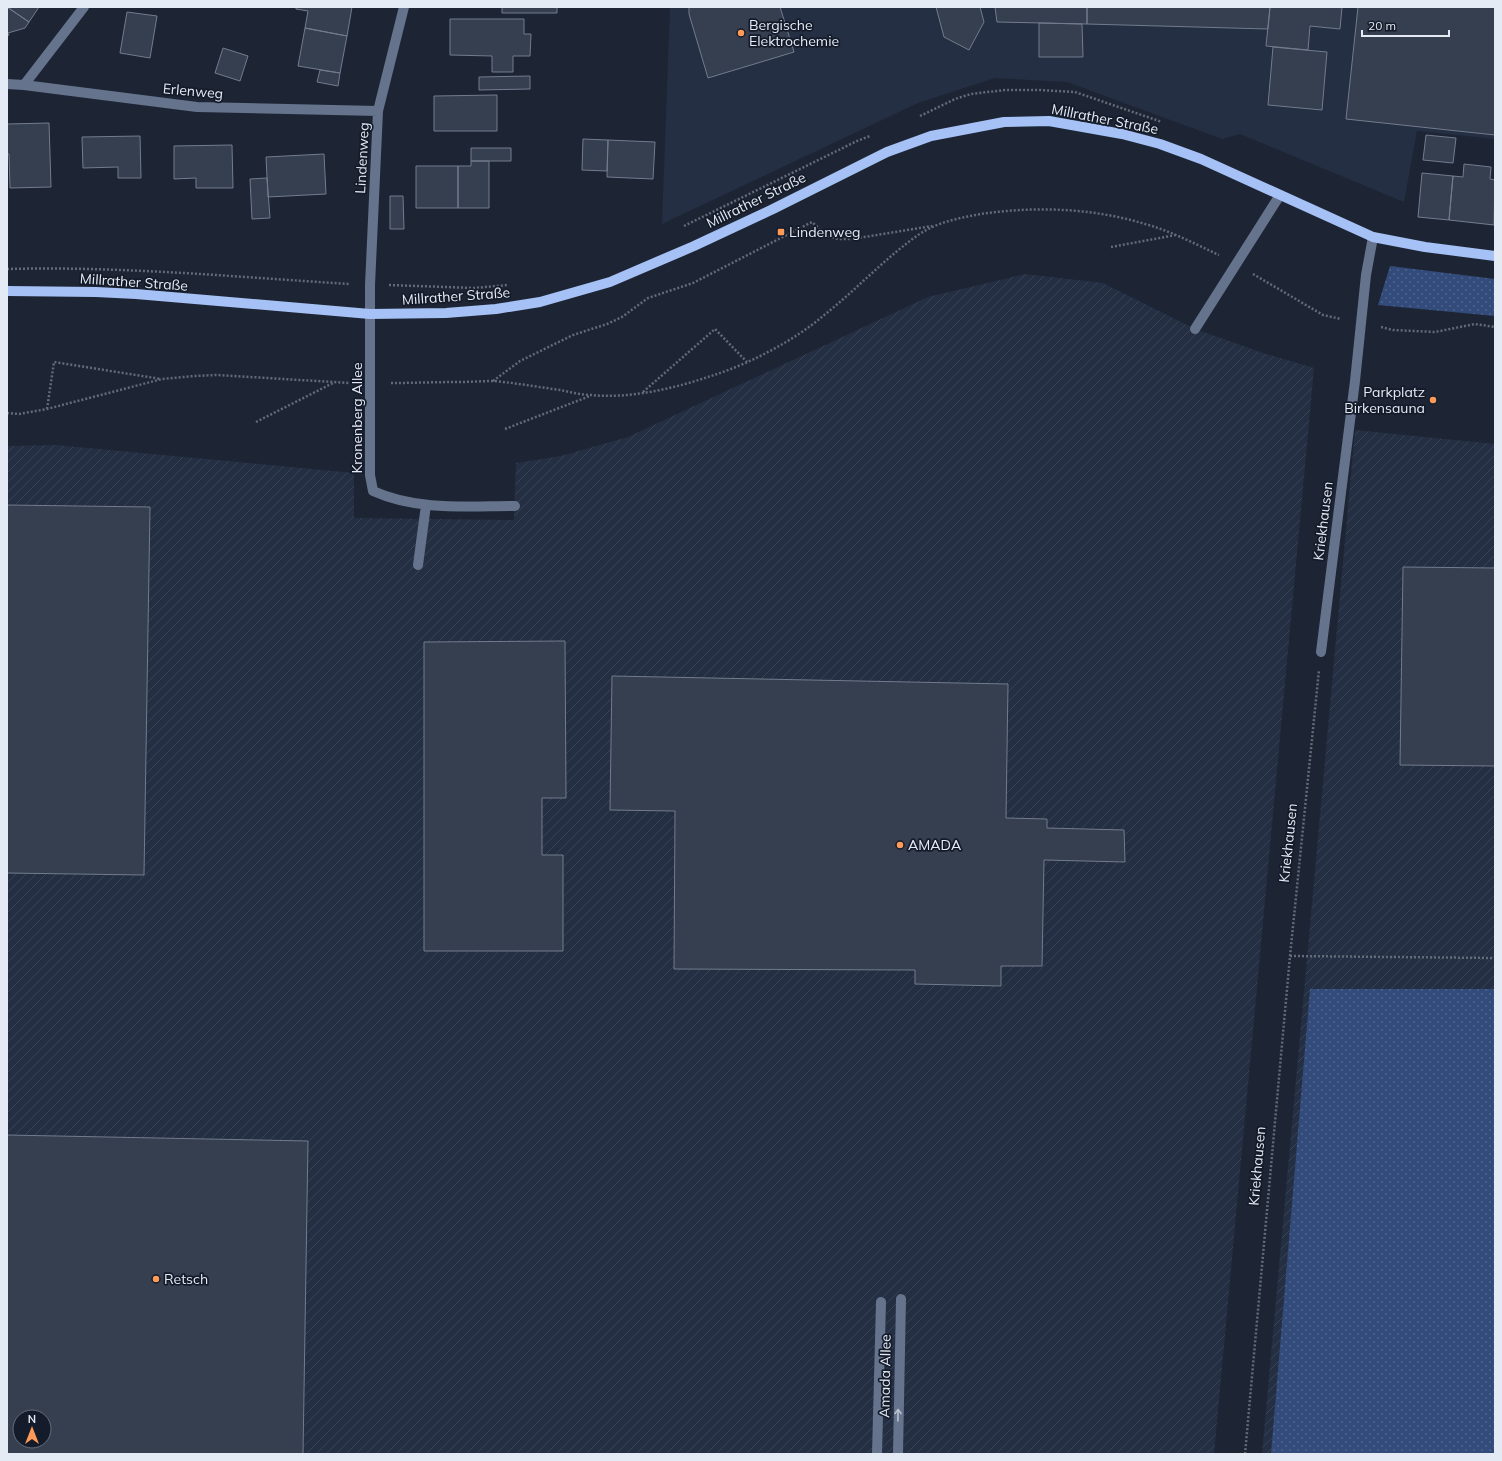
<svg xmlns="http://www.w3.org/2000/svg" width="1502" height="1461" font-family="Mulish,sans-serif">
<defs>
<pattern id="industrial-furrows" width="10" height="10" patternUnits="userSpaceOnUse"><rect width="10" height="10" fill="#242f43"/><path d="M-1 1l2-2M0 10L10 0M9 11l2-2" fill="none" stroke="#394356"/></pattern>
<pattern id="grass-dots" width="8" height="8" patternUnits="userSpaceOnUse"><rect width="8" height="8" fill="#324b7b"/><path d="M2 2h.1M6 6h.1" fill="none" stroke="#50658e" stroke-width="1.8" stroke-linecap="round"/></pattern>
</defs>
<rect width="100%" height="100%" fill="#1d2534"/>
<path fill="#242f43" d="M670 7H1495V139L1417 131 1404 202 1240 134 1222 139 1067 82 995 78 918 103 662 224Z"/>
<path fill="url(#industrial-furrows)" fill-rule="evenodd" d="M1025 274 1103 283 1195 329 1263 353 1314 368 1214 1454H7V446L56 445 354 473V518L514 520 516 463 561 456 628 437 928 297ZM20 1417H44V1441H20Z
M1355 430 1495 444V1454H1262Z"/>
<path fill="url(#grass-dots)" d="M1390 266 1495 279V316L1378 305Z
M1310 989H1495V1454H1271Z"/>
<path fill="#363f4f" stroke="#727c8e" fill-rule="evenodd" d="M7 7H39L29 22Z
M7 7 29 22 25 28 8 33 9 35 7 36Z
M296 7H352L347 36 305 28 308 11 296 9Z
M502 7H557V13H502Z
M689 7H780L794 52 708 78 689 14Z
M936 7H980L984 22 969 50 944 37Z
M995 7H1087V24L997 22Z
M1087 7H1270L1268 29 1087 24Z
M1270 7H1342L1340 29 1310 26 1308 50 1266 46Z
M1358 7H1495V135L1346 119Z
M127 12 157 16 150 58 120 53Z
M450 19H524V34H531L530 56H513V72H492V56L450 55Z
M1039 23 1082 24 1083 57H1039Z
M305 28 347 36 340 73 298 66Z
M1273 47 1327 52 1322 110 1268 105Z
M223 48 248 56 240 81 215 73Z
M320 70 340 73 338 86 317 82Z
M530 76V89L479 90V77Z
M497 95V131H434V96Z
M49 123 51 187 10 188 9 154H7V124Z
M1426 135 1456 138 1453 163 1423 160Z
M140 136 141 178H118V167L83 168 82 137Z
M583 139 608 140 607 171 582 170Z
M608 140 655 142 653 179 607 177Z
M232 145 233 188H196V178L174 179V146Z
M471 148H511V161H471Z
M324 154 326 194 268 197 266 157Z
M471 161H489V208H458V166H471Z
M1464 164 1491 167 1490 179 1495 180 1494 225 1449 220 1453 176 1463 177Z
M416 166H458V208H416Z
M1422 173 1453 176 1449 220 1418 217Z
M267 178 270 218 252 219 250 179Z
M390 196H403L404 229H390Z
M7 505 150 507 144 875 7 873Z
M1403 567 1495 568V766L1400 765Z
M565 641 566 798H542V855H563V951H424V642Z
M612 676 1008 684 1006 818 1047 819V828L1124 830 1125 862 1044 860 1042 966H1001V986L915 984V970L674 969 675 811 610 810Z
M7 1135 308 1141 303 1454H7ZM20 1417H44V1441H20Z"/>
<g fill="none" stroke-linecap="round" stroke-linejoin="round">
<path stroke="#636a78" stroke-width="2.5" stroke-dasharray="2 2" stroke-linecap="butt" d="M920 116 955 99 971 94 1005 90H1039L1075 92 1162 122
M684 226 857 141 870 136
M1111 247 1176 235
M7 269C121 266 236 277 350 284
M1253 274 1323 315 1341 319
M389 285 474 288 508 285
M1381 327 1393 330 1435 332 1475 324 1495 327
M493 381 520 361 573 335 607 324 622 317 648 298 693 283 812 222 827 236 838 239H852L932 226
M391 383C413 383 436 382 458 382 470 382 482 381 494 381 516 383 538 387 560 390 570 392 581 395 591 395 631 399 676 388 714 375 749 364 795 340 823 316 856 290 884 259 918 235 937 222 959 218 981 214 1035 206 1093 208 1145 224 1171 231 1195 244 1219 255
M643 392 715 329 747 362
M47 409 54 362 161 379
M7 413 19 414 47 409 162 379 194 376 217 375 350 383
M256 422 335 382
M505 429 590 396
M1290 956 1495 958
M1245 1454 1290 956 1319 670"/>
<path stroke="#65738c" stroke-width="10" d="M404 7 378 111 370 285V475L373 491C417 511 468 506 515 506
M7 84 24 85 197 107 378 111
M24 85 84 7
M1195 329 1280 195
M418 565 426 505
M1321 652 1355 381 1366 275 1373 237
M877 1454 881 1302
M898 1454 901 1299"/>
<path stroke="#a5c1f5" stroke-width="10" d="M7 291 96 292 136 294 370 314 446 313 496 309 540 302 610 282 694 246 773 209 887 152 931 136 1004 122 1049 121 1122 134 1160 144 1201 159 1373 237 1425 247 1495 256"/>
</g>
<defs><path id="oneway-shaft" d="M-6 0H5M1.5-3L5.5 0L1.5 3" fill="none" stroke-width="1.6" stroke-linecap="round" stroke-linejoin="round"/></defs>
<use stroke="#b8c1d0" href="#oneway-shaft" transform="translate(898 1415) rotate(-89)"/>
<g fill="#ff9b59" stroke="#141b2a" stroke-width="1.5">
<circle cx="741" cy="33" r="4"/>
<rect x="777" y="228" width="8" height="8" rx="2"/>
<circle cx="1433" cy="400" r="4"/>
<circle cx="900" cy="845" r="4"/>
<circle cx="156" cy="1279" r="4"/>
</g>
<g text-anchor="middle" stroke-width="3.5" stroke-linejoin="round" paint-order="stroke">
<g font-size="14" fill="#e5ebf5" stroke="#141b2a" text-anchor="start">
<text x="749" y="30">Bergische<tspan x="749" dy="16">Elektrochemie</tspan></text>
<text x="789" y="237">Lindenweg</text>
<text x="1425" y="397" text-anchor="end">Parkplatz<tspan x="1425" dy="16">Birkensauna</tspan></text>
<text x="908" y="850">AMADA</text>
<text x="164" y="1284">Retsch</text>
</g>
<g font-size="14" fill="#e5ebf5" stroke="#141b2a">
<text transform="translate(193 91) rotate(5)" y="5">Erlenweg</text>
<text transform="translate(1105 119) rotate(11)" y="5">Millrather Straße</text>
<text transform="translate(362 158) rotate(-87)" y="5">Lindenweg</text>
<text transform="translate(756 200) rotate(-26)" y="5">Millrather Straße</text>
<text transform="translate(134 282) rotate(4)" y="5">Millrather Straße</text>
<text transform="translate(456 296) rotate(-4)" y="5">Millrather Straße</text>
<text transform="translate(357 418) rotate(-90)" y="5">Kronenberg Allee</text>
<text transform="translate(1323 521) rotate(-83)" y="5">Kriekhausen</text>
<text transform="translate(1288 843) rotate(-84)" y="5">Kriekhausen</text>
<text transform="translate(1257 1166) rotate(-85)" y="5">Kriekhausen</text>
<text transform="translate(885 1376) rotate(-89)" y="5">Amada Allee</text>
</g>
</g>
<rect width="1502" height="1461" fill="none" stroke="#e5ebf5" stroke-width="16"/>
<g transform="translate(32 1429)"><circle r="19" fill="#141b2a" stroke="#686e7b"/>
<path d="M0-3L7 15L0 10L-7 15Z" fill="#ff9b59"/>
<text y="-6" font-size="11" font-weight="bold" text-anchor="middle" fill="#e5ebf5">N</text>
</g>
<path d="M1362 30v6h87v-6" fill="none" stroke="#e5ebf5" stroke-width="2"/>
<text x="1368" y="30" font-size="12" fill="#e5ebf5" stroke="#141b2a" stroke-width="3" paint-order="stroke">20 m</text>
</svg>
